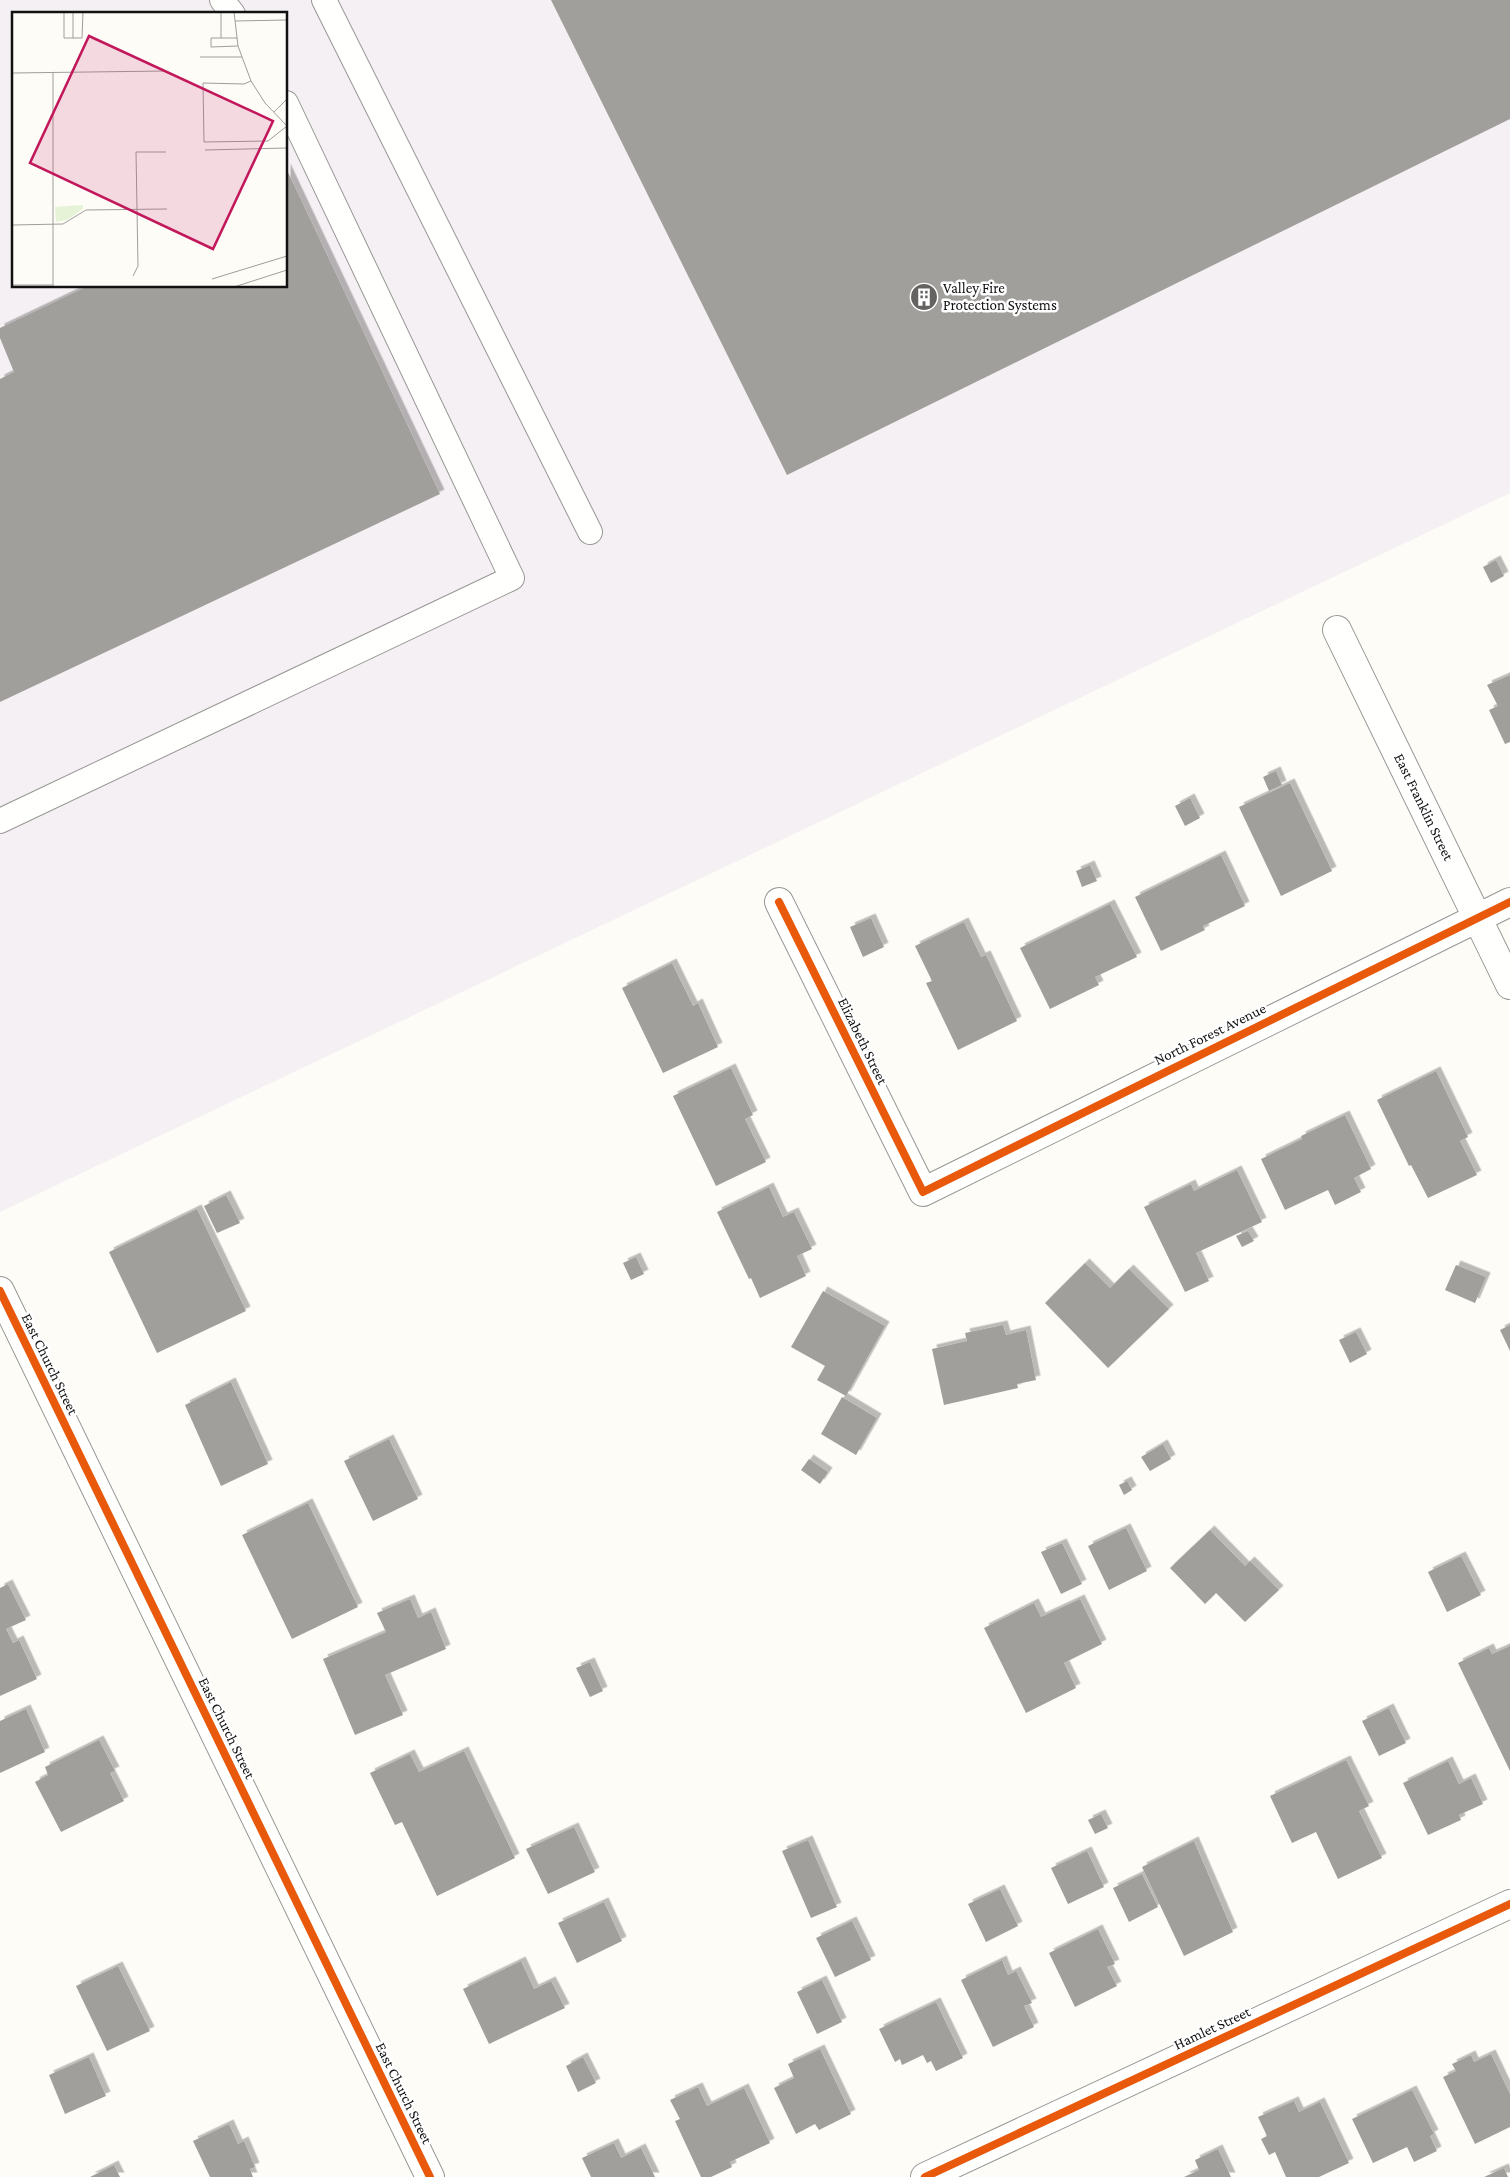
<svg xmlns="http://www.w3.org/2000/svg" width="1510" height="2177" font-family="'Crimson Pro',serif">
<defs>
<filter id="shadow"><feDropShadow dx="4.5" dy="-4.5" stdDeviation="0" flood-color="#0004"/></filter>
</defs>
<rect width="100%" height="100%" fill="#fdfcf7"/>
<path fill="#f5f0f3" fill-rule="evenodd" d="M0 0H1510V493L0 1212ZM14 14H286V286H14Z"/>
<path fill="#a19f9c" filter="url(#shadow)" d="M551 0H1510V119L787 475Z
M286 168 440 494 0 702V379L14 372 0 338V328L88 286H286Z
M1496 560 1504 576 1491 583 1483 567Z
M1510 675V742L1505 744 1489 710 1498 706 1487 685Z
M1276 771 1282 785 1269 791 1263 777Z
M1290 783 1332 871 1281 896 1239 807Z
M1190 798 1200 818 1185 826 1175 806Z
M1221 855 1245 906 1203 926 1205 930 1161 951 1135 897Z
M1090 865 1097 881 1082 887 1076 871Z
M1110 904 1137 957 1095 977 1099 985 1050 1009 1020 948Z
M871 918 884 947 863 957 850 927Z
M964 922 981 957 986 955 1017 1021 958 1050 926 983 932 981 915 946Z
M672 963 693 1006 698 1003 718 1047 663 1073 622 988Z
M731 1068 753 1115 745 1119 766 1162 716 1186 673 1096Z
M1436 1071 1468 1137 1460 1141 1477 1175 1428 1198 1411 1165 1409 1166 1377 1100Z
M1345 1115 1371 1169 1354 1178 1361 1192 1335 1205 1328 1190 1285 1210 1261 1159 1302 1139 1301 1136Z
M1237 1170 1262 1222 1196 1253 1209 1281 1185 1292 1144 1207 1191 1184 1194 1191Z
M769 1187 783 1217 794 1212 812 1249 797 1256 806 1276 760 1298 751 1278 749 1279 717 1212Z
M226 1195 240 1223 217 1233 204 1206Z
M197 1209 246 1311 157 1353 109 1252Z
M1248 1231 1254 1241 1242 1247 1236 1236Z
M636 1257 644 1274 631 1280 623 1263Z
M1085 1263 1110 1288 1129 1269 1169 1309 1108 1368 1045 1303Z
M1456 1265 1486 1277 1475 1303 1445 1290Z
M823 1291 885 1326 846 1396 817 1380 825 1366 791 1347Z
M1003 1325 1006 1335 1026 1330 1036 1380 1017 1384 1018 1388 944 1405 932 1349 967 1341 965 1333Z
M1510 1325V1351L1500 1330Z
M1356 1332 1367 1354 1350 1363 1339 1340Z
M231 1382 268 1464 221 1486 185 1405Z
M842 1397 877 1418 856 1455 821 1434Z
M389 1439 418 1499 373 1521 344 1461Z
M1163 1444 1171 1459 1150 1471 1141 1457Z
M809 1459 828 1472 820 1484 801 1470Z
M1127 1481 1132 1490 1124 1495 1119 1485Z
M308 1503 358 1607 292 1639 242 1535Z
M1126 1528 1147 1571 1109 1590 1088 1546Z
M1210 1530 1245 1566 1250 1561 1279 1590 1245 1622 1216 1593 1205 1604 1170 1568Z
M1062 1543 1082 1584 1061 1594 1041 1552Z
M1461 1556 1481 1595 1447 1612 1428 1572Z
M8 1584 26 1620 6 1629 13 1643 19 1640 37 1679 0 1696V1588Z
M410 1599 418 1618 431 1612 446 1649 385 1675 403 1715 355 1735 323 1659 386 1632 377 1613Z
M1080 1599 1102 1644 1064 1663 1076 1688 1026 1713 984 1628 1034 1603 1041 1617Z
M1510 1646V1771L1458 1663 1489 1648 1492 1654Z
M590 1662 603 1691 590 1697 576 1668Z
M1389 1708 1406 1743 1379 1756 1362 1721Z
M26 1709 45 1752 0 1773V1721Z
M99 1740 115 1771 110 1773 124 1801 61 1832 35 1782 48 1775 45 1767Z
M464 1751 515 1858 437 1896 402 1822 395 1825 370 1773 410 1754 419 1772Z
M1346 1760 1369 1806 1359 1811 1382 1858 1338 1879 1316 1832 1292 1843 1270 1796Z
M1448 1761 1459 1784 1471 1778 1483 1804 1459 1815 1461 1820 1428 1835 1403 1783Z
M1101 1814 1108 1828 1095 1834 1088 1820Z
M574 1827 595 1872 548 1894 526 1849Z
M808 1840 837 1907 811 1918 782 1851Z
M1194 1841 1233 1932 1184 1956 1142 1867Z
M1087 1851 1104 1887 1068 1904 1051 1868Z
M1142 1874 1158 1907 1129 1922 1113 1888Z
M1000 1889 1018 1926 986 1942 968 1904Z
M604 1902 622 1941 577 1963 558 1923Z
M852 1921 871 1960 835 1977 816 1938Z
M1098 1929 1115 1964 1107 1967 1117 1986 1075 2007 1049 1953Z
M1002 1960 1008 1975 1016 1971 1032 2003 1024 2006 1034 2027 993 2047 961 1980Z
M521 1961 534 1989 551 1981 565 2008 489 2044 463 1989Z
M118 1966 150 2031 107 2051 76 1986Z
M822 1980 842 2022 817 2034 797 1992Z
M936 2002 963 2058 936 2071 931 2061 927 2063 923 2055 902 2065 900 2059 895 2062 879 2029Z
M820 2049 851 2114 819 2130 815 2124 796 2134 774 2088 794 2078 788 2064Z
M1491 2054 1510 2094V2127L1475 2144 1443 2077 1456 2071 1452 2064 1471 2055 1474 2062Z
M89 2057 106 2096 65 2114 49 2075Z
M583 2057 596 2083 578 2092 566 2066Z
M698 2087 707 2106 744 2088 770 2143 730 2162 732 2167 711 2177H701L675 2121 680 2119 670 2100Z
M1412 2090 1434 2134 1430 2136 1437 2151 1414 2162 1407 2147 1373 2163 1352 2119Z
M1294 2101 1299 2112 1320 2102 1349 2163 1319 2177H1286L1275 2152 1269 2155 1261 2139 1267 2136 1258 2117Z
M229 2124 238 2144 244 2141 255 2167 250 2169 253 2177H210L193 2141Z
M614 2143 621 2158 641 2148 655 2177H591L582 2158Z
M1218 2149 1231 2177H1184L1199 2170 1195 2160Z
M114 2165 120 2177H90Z
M1504 2168 1508 2177H1484Z"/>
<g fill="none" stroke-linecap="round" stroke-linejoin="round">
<g stroke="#979795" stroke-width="26">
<path id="lane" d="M222 0 233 14
M324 0 590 532
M0 821 512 578 286 103"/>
</g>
<g stroke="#979795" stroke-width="30">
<path id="street" d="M1337 630 1510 985
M779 902 923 1192 1510 902
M0 1291 430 2177
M925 2177 1510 1904"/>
</g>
<use href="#lane" stroke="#fffffe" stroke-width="24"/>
<use href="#street" stroke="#fffffe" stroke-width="28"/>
<g stroke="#fff" stroke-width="11">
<path id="cycleway" d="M779 902 923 1192 1510 902
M0 1291 430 2177
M925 2177 1510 1904"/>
</g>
<use href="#cycleway" stroke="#e8590c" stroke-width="8"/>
</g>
<defs>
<g id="building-disc" transform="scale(1.4375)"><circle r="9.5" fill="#646362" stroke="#fff"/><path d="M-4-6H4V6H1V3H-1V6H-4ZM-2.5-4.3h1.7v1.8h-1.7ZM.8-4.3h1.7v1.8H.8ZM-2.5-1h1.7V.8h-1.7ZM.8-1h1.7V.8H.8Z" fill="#fff"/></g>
</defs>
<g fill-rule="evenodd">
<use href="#building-disc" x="924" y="297"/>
</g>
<g text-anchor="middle" stroke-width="5" stroke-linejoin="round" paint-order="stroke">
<g font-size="15" fill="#111" stroke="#fff" text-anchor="start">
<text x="943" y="293">Valley Fire<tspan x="943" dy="17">Protection Systems</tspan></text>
</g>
<g font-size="15" fill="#111" stroke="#fff">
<text transform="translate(1424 807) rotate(64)" y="5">East Franklin Street</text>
<text transform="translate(1210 1034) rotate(-26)" y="5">North Forest Avenue</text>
<text transform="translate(863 1041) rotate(64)" y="5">Elizabeth Street</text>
<text transform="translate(50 1364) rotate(64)" y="5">East Church Street</text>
<text transform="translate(227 1728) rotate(64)" y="5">East Church Street</text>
<text transform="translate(1212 2028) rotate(-25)" y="5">Hamlet Street</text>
<text transform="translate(404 2093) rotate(64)" y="5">East Church Street</text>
</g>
</g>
<g transform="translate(12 12)">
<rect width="275" height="275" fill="#fdfcf7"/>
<path d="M71 193V197L55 208 44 210 43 195Z" fill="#e7f3d7"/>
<path fill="none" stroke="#9f9e9b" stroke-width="1" d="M52 0V26H70L71 0M61 0V26M222 0 226 34 239 69 253 91 275 114M223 9 275 8M209 26V0M225 26H199V35L226 34M188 45H230M41 60V275M0 61 153 59M239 69 232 72 191 71 192 130 256 129 275 114M262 100 275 87M193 138 275 136M0 213 51 212 74 198 155 197M121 264 126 254 124 140H154M200 267 275 244M0 273H41M222 275 275 258"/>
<path fill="#c2185b" fill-opacity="0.15" stroke="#c2185b" stroke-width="2.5" d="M77 24 261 109 201 237 18 151Z"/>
<rect width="275" height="275" fill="none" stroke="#111" stroke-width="2.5"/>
</g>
</svg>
